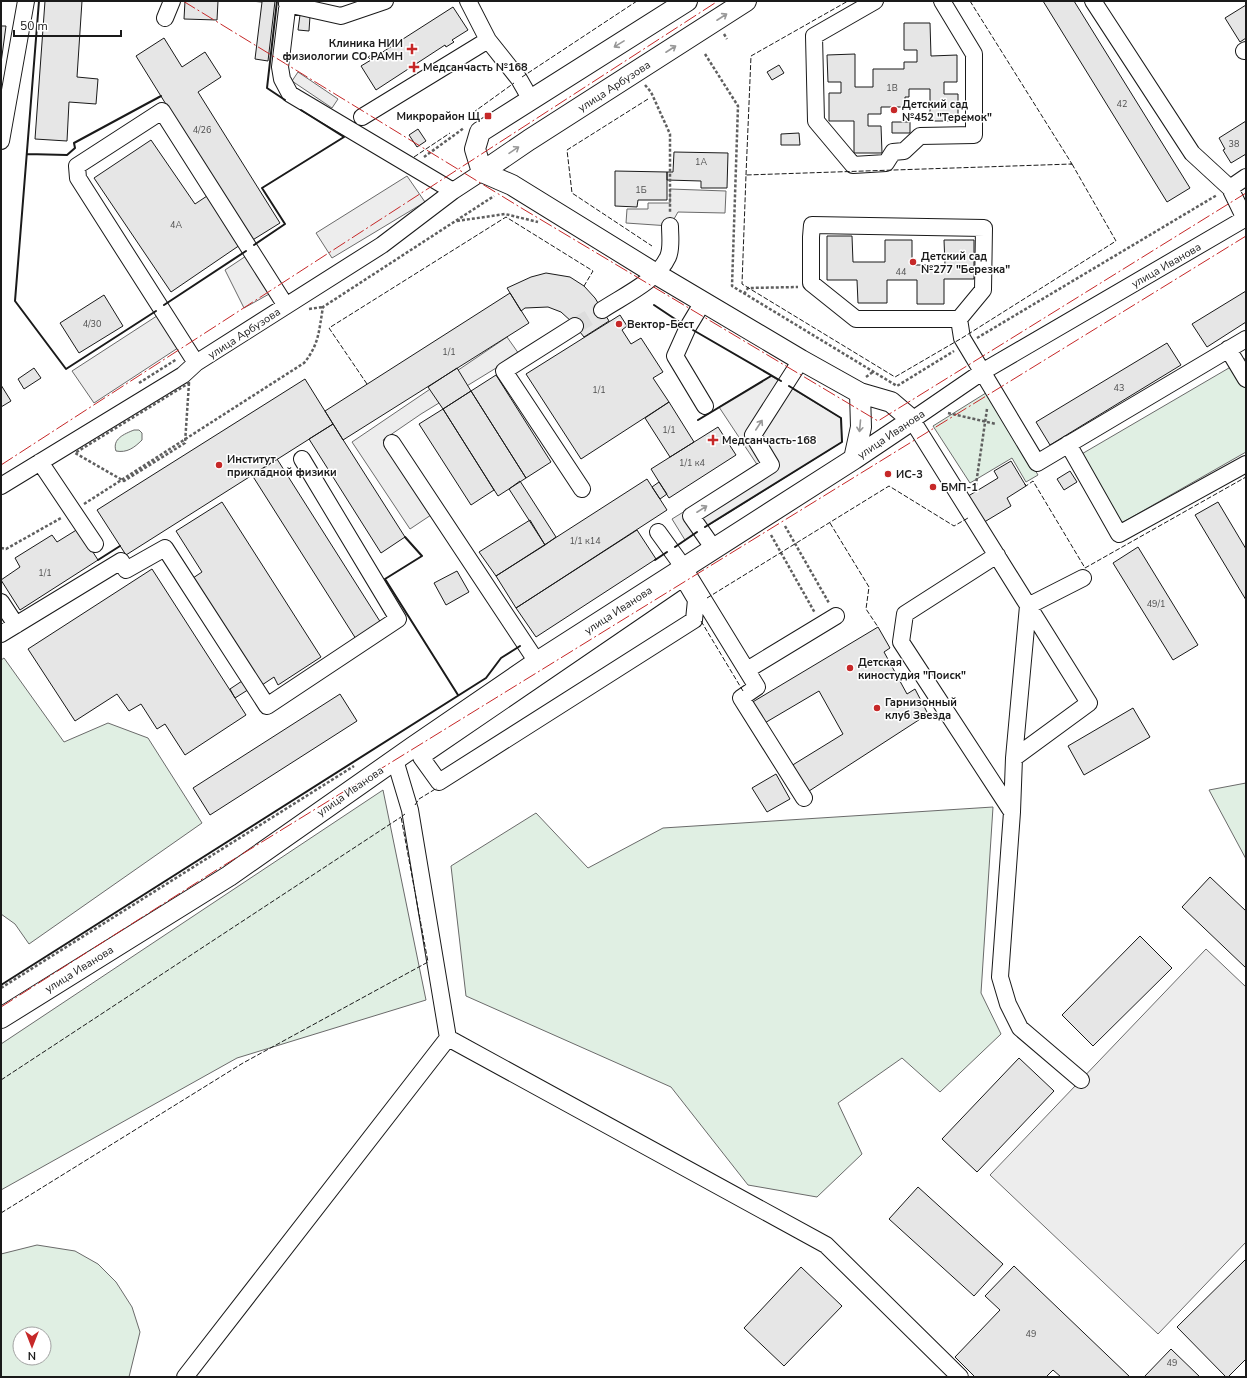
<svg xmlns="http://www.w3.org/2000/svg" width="1247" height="1378" font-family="'Nunito Sans',sans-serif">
<rect width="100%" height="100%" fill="#fff"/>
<path fill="#e0efe3" stroke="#6a6a6a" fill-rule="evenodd" d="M1246 358V452L1118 525 1080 455Z
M989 391 1038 475 1026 482 1012 458 970 483 933 426Z
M134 430H139L142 433V440C134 448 127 453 116 451 112 439 124 434 134 430Z
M4 658 64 742 108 723 148 738 202 823 29 944 15 924 1 914V660Z
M1246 783V859L1209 790Z
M383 790 426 1000 237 1058 1 1190V1044Z
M993 807 981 993 1001 1034 940 1092 902 1058 838 1103 862 1154 817 1197 748 1185 671 1087 466 996 451 866 536 813 588 868 663 828Z
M37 1245 75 1251 98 1264 116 1282 132 1307 140 1332 129 1377H1V1254ZM20 1334H44V1358H20Z"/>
<path fill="#ededed" stroke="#6a6a6a" d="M298 72 338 99 332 108 292 81Z
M407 176 425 202 332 258 316 233Z
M670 189 726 191 725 213 678 212 670 226 626 223 627 209H648V203H670Z
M246 256 271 293 244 308 225 270Z
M163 312 184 344 94 403 72 371Z
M507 337 519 354 421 414 383 440 437 511 410 529 352 442Z
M771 376 841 418 842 442 685 540 672 519 758 466 719 407Z
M1206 949 1246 987V1242L1158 1334 990 1175Z"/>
<path fill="#e6e6e6" stroke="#1a1a1a" d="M45 1H82L77 77 98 79 96 104 69 102 67 141 35 139Z
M185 1H218L217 20 184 19Z
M250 1H275L268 61 255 59 262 2Z
M1043 1H1074L1190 188 1167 202Z
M1246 5V38L1240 42 1225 18Z
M453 7 468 30 452 40 454 42 446 47 445 45 376 90 361 66 371 60 368 57 376 52 378 55Z
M300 15 310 16 309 31 298 30Z
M904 23H930L931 56 957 55V82H944V94H958V121H930V89H909V97H905V107H881V114H868V126H881L882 153H854V121H829V93H841V82H828L827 55 855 54V87H873V69H904V62H917V50H904Z
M1 26H6L1 63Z
M164 38 182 67 205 52 221 77 198 92 280 223 251 241 136 56Z
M779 65 784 73 772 80 767 72Z
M1246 121V154L1231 163 1223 150 1225 149 1219 138Z
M892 122H910V133H892Z
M418 129 426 141 417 147 409 135Z
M799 133 800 145H781V134Z
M151 140 195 204 207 196 240 245 171 292 94 178Z
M674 152 728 153 727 188H701V181L667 180V172H673Z
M615 171 667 172V200H638L637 207 615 206Z
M827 236H852L853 262H885V240H912V265H945L944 240H974V279H944V304H917V280H887V303H858L857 280H827Z
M546 273 570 277 584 286 595 298 609 321 584 337 572 322 561 312 548 307 525 308 521 311 507 288 531 277Z
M1246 291V322L1207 347 1192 324Z
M510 293 529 323 343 440 325 411Z
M104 295 123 326 79 353 60 323Z
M620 315 627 326 622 330 631 344 641 338 663 372 653 378 669 402 581 459 526 374Z
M1167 343 1181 365 1050 445 1036 422Z
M34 368 41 378 24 389 18 379Z
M457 368 471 391 443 409 428 387Z
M496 375 551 462 526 478 471 391Z
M305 379 333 424 126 555 97 510Z
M1 385 11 401 1 407Z
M471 391 526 478 498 496 443 409Z
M669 402 694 442 670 457 645 418Z
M443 409 494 490 471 505 419 424Z
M333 424 405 537 381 553 309 439Z
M718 427 736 455 669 498 651 469Z
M277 459 381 623 356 639 252 475Z
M1011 461 1026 486 1007 498 1011 506 981 524 965 498 998 478 994 471Z
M1070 471 1077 482 1064 490 1057 479Z
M647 479 667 510 516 608 496 576Z
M520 481 556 537 545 545 509 489Z
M659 482 667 494 660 499 652 487Z
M222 502 321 657 278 685 274 677 256 689 187 582 202 572 176 531Z
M1218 502 1246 549V600L1195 515Z
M530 520 545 545 496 576 479 552Z
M78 529 98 560 20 610 1 580 20 567 15 558 52 535 57 542Z
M637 530 656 559 536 637 516 608Z
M1138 547 1198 645 1173 660 1113 563Z
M152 569 246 715 185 755 165 724 157 729 141 704 129 711 117 694 75 721 28 649Z
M457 571 469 592 446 605 434 583Z
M878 627 890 648 884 652 907 694 915 689 928 714 806 793 791 766 843 734 819 691 763 724 751 703Z
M248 677 254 686 235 698 230 689Z
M340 694 357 721 210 815 193 788Z
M1133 708 1150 737 1084 775 1068 746Z
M776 774 790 799 767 812 752 788Z
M1210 877 1246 911V968L1182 907Z
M1140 936 1172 968 1093 1046 1062 1015Z
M1019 1058 1054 1091 977 1172 942 1139Z
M918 1187 1003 1264 974 1296 889 1219Z
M1246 1259V1359L1228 1377H1226L1177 1327Z
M1014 1266 1130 1377H1061L1053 1370 1046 1377H975L955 1357 1000 1310 985 1296Z
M801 1267 842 1306 784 1366 744 1328Z
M1171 1349 1200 1377H1144Z"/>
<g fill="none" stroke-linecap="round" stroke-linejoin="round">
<path stroke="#ddd" stroke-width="16" stroke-dasharray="16 8" stroke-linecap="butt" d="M575 326 602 310"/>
<g stroke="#1a1a1a" stroke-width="18">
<path id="minor" d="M288 1 280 67 282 79 290 94 453 191
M468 1 488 40 519 79 531 100
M875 1 814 36 816 121 853 165 886 163 893 152 904 151 920 136 974 135V54L942 1
M1093 1 1192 153 1230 188 1245 219
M287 4 341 16 385 1
M165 18 172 1
M1244 51 1246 50
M362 117 488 40
M1 141 26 1
M1230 188 1246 177
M812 225 984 228 983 290 959 319H856L811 283V237Z
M703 302 688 327 675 356 705 406
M602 310C623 296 657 281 668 257 672 248 670 236 670 226
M959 319 962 338 1037 463 1246 339
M575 326 504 371 582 489
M1228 349 1246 379
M196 363 78 178 77 166 162 111 286 306
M392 443 537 662
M1068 444 1119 534 1246 464
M40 462 95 544
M1 486 183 375 196 363 382 245 453 191 482 172
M658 532 684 568 757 687 741 698 804 798
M714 549 691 516 771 465 753 435 801 360
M997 555 905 614 901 642 1012 812
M683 578 696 600 694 620 439 782 421 757Z
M1 602 16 625
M1 634 121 561 126 570 165 548 267 706 398 619 302 459
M747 670 836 616
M1014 758 1028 606 1083 578
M448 1038 826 1245 960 1377
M1081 1080 1020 1028 1008 1004 1000 977 1012 812 1014 758 1089 703 912 420 982 372 1246 218
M185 1377 448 1038 410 810 395 760"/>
</g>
<g stroke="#1a1a1a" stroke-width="22">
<path id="major" d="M482 172 529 140 746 1
M482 172 475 149 480 132 687 1
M854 459 861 427 860 393
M1 1018 229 876 413 747 537 662 854 459 912 420 891 402 860 393 801 360 656 274 512 185 482 172"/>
</g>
<path stroke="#5f5f5f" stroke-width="2.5" stroke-dasharray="3 2" stroke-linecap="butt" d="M724 34 727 39
M705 54 738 106 732 286 897 386 954 351
M645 85 651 92 670 134V212
M424 157 464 128
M457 221 505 214 538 222
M744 294 748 288 798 287
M309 309 323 307
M977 338 1217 195
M866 377 873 372
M139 383 177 359
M189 383 185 443 124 481 75 453Z
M948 413 996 424
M975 491 987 409
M84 504 304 363C319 345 319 330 323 307L494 196
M785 526 829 603
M771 535 815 613
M1 548 6 549 61 518
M1 988 354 766"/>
<use href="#minor" stroke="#fff" stroke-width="16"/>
<use href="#major" stroke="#fff" stroke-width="20"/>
<path stroke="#1a1a1a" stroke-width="1" stroke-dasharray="5 2" stroke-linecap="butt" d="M970 1 1072 164H1070
M522 77 637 1
M648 99 567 150 572 193 652 246
M467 117 514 83
M414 157 450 133
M1072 164 1116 241 962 338 895 377 742 284 746 175Z
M746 175 751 56 848 1
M367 384 329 328 506 217 593 271 584 286
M1025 484 1026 486 1033 481 1085 568 1246 477
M830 523 869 587 866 609 878 627
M707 598 889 486 954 526 968 518
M701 621 743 691
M415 805 419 799 437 788
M1 1080 401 817
M1 1213 243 1063 428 962 401 817 405 814"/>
<path stroke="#1a1a1a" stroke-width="2" d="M39 1 15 301 66 369 156 311
M277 1 267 88 285 100
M27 154 67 155 75 148 74 143 161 96
M254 245 285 224 262 188 344 137 301 110
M164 305 246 251
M654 305 684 325
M693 330 781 381
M698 420 771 376
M705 527 842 442 841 418 789 386
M405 537 422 556 385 579 458 695
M675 547 697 532
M98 560 120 546
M655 560 667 552
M1 985 486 678 501 658 520 646"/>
<path stroke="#c62828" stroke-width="1" stroke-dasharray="14 3 2 3" stroke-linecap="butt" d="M183 1 523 209 878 421 1246 193
M1 465 718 1
M1 1007 218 869 1246 236"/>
</g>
<defs><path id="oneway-shaft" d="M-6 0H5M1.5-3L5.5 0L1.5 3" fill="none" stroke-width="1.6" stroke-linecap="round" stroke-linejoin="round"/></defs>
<g stroke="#989898">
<use href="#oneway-shaft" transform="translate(722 17) rotate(-33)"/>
<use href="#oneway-shaft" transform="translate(619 44) rotate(148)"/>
<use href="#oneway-shaft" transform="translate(671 49) rotate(-33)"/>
<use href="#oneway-shaft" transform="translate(514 150) rotate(-34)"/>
<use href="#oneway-shaft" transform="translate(759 425) rotate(-57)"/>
<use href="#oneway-shaft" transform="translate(860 426) rotate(95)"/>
<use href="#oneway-shaft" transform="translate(702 509) rotate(-33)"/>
</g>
<g fill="#c62828" stroke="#fff" stroke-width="1.5">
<path d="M410 43h4v4h4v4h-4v4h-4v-4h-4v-4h4z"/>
<path d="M412 61h4v4h4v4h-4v4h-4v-4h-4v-4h4z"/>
<circle cx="894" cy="110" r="4"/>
<rect x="484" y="112" width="8" height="8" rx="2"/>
<circle cx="913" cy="262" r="4"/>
<circle cx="619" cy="324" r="4"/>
<path d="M711 434h4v4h4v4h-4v4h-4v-4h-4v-4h4z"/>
<circle cx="219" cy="465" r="4"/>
<circle cx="888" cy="474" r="4"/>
<circle cx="933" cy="487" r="4"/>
<circle cx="850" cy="668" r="4"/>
<circle cx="877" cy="708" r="4"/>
</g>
<g text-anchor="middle" stroke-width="3" stroke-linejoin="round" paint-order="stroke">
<g font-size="9" fill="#4d4d4d">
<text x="892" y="91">1В</text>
<text x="1122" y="107">42</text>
<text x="202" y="133">4/26</text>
<text x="1234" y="147">38</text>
<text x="701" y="165">1А</text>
<text x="641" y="193">1Б</text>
<text x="176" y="228">4А</text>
<text x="901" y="275">44</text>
<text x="92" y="327">4/30</text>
<text x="449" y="355">1/1</text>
<text x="1119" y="391">43</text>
<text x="599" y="393">1/1</text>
<text x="669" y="433">1/1</text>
<text x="692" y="466">1/1 к4</text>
<text x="585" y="544">1/1 к14</text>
<text x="45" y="576">1/1</text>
<text x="1156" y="607">49/1</text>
<text x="1031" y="1337">49</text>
<text x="1172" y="1366">49</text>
</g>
<g font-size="11" font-weight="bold" fill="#1a1a1a" stroke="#fff" text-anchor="start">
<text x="403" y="47" text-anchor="end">Клиника НИИ<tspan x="403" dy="13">физиологии СО РАМН</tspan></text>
<text x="423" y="71">Медсанчасть №168</text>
<text x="902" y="108">Детский сад<tspan x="902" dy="13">№452 "Теремок"</tspan></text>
<text x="480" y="120" text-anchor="end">Микрорайон Щ</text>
<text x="921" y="260">Детский сад<tspan x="921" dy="13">№277 "Березка"</tspan></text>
<text x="627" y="328">Вектор-Бeст</text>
<text x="722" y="444">Медсанчасть-168</text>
<text x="227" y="463">Институт<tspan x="227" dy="13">прикладной физики</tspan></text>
<text x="896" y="478">ИС-3</text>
<text x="941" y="491">БМП-1</text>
<text x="858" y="666">Детская<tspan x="858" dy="13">киностудия "Поиск"</tspan></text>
<text x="885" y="706">Гарнизонный<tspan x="885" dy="13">клуб Звезда</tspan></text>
</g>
<g font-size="11" fill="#1a1a1a" stroke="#fff">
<text transform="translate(614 86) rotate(-33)" y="4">улица Арбузова</text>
<text transform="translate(1166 265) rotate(-30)" y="4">улица Иванова</text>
<text transform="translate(244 333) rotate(-33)" y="4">улица Арбузова</text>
<text transform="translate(891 434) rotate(-34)" y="4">улица Иванова</text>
<text transform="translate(618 610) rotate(-33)" y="4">улица Иванова</text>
<text transform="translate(350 791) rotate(-35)" y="4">улица Иванова</text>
<text transform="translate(79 969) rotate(-32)" y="4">улица Иванова</text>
</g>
</g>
<rect width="1247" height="1378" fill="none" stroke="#1a1a1a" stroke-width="4"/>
<g transform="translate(32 1346) rotate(180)"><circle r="19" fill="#ffffff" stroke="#a3a3a3"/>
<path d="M0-3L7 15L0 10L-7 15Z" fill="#c62828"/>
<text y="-6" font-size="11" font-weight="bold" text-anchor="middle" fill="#1a1a1a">N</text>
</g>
<path d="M14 30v6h107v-6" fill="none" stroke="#1a1a1a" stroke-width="2"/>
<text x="20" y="30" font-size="12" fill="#1a1a1a" stroke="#ffffff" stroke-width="3" paint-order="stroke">50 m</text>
</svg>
